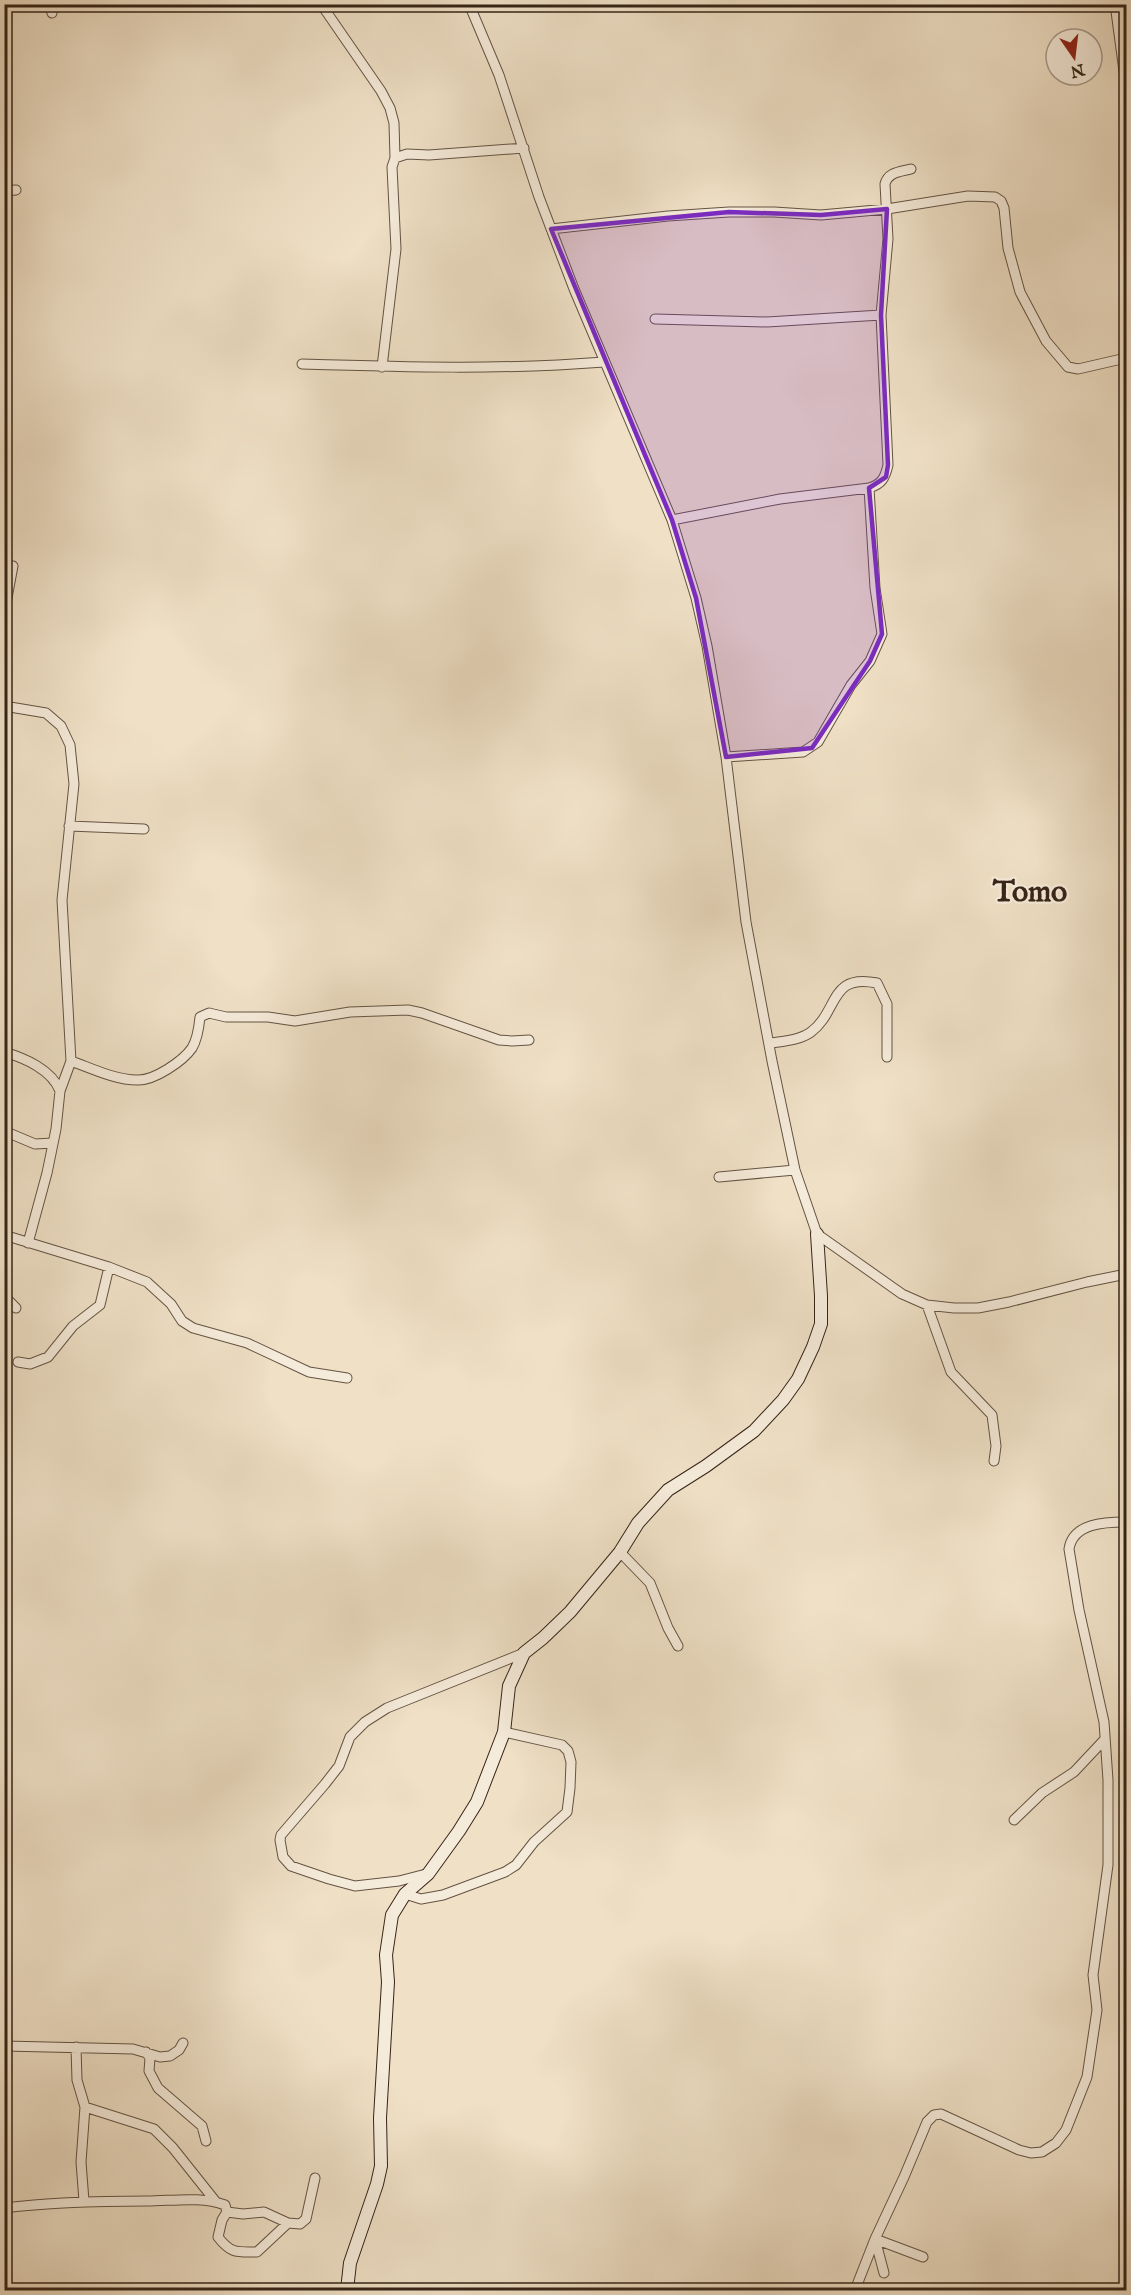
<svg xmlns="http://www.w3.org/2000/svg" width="1131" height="2295" font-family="'IM FELL English',serif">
<rect width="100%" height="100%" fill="#efe0c6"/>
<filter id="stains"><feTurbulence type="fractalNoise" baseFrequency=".00333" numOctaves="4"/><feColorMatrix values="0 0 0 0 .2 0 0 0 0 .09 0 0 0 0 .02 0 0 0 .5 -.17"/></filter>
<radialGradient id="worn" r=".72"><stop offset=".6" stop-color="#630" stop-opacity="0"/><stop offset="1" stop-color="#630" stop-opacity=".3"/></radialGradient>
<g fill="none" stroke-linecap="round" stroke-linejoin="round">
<g stroke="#645343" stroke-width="11">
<path id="street" d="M50 4 52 13
M321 4 381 91 390 108 394 123 395 158
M469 4 499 75 539 197 574 289 672 520 696 598 707 646 726 757 746 922 772 1061 795 1170 817 1234 902 1294 927 1305 954 1308H978L1009 1302 1087 1282 1126 1274
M1115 4 1126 86
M4 191 16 190
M551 229 668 216 729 212H774L821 215 887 209 968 196 995 197 1001 201 1004 208 1008 248 1020 292 1046 341 1068 367 1078 369 1126 358
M655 319 767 322 881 315
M302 364C403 367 504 370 604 362
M382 367 396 249 392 167 395 158 407 154 429 155 524 148
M672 520 780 499 869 488C882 484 885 478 888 465L881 315 888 239 885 184C888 172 900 172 911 169
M4 614 13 566
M4 706 46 713 61 726 70 745 74 784 62 900 71 1061 60 1091 56 1129 47 1173 28 1243
M726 757 803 752 818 742 851 685 870 661 882 634 875 588 869 488
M69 826 144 829
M771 1043C785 1041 800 1040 811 1032 839 1011 829 973 877 983L887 1004V1057
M4 1052C25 1058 52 1070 60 1091
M71 1061C91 1068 115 1080 137 1080 154 1081 183 1061 192 1048 197 1040 199 1027 200 1017L209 1013 226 1017H268L295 1021 350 1012 408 1010 422 1013 499 1040 512 1041 529 1040
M4 1131 35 1144 53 1143
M719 1177 795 1170
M4 1235 109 1267 147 1282 171 1304 182 1321 193 1328 247 1343 309 1372 347 1378
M4 1296 16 1308
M927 1305 951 1372 992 1415 996 1446 994 1461
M18 1362 30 1364 48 1357 73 1326 100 1305 109 1267
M620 1552 650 1583 668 1628 678 1646
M1014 1820 1042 1793 1074 1772 1105 1739
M426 1874 399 1881 355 1886 329 1879 291 1866 283 1857 280 1840 281 1835 325 1784 339 1766 350 1737 365 1722 387 1708 524 1653
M405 1894 421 1899 443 1895 505 1872 516 1865 534 1842 567 1812 570 1788 571 1762 568 1751 562 1745 504 1732
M4 2046 133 2049 160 2057 170 2056 179 2050 183 2043
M76 2047 77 2080 85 2107 81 2162 84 2201
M146 2052 150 2058 149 2071 158 2088 202 2126 206 2141
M85 2107 154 2129 173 2148 216 2202
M4 2208C52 2202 99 2201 147 2201 172 2201 201 2196 225 2205L227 2212 243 2214 264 2212 288 2223 300 2224 306 2219 315 2178
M227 2212 222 2220 218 2237C231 2254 237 2252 257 2252L288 2223
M875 2239 923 2257
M875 2239 884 2273
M855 2290 875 2239 904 2177 927 2122 934 2115 941 2114 1019 2150 1031 2153 1042 2152 1056 2143 1066 2130 1087 2077 1097 2010 1093 1975 1108 1865V1780L1104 1722 1079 1610 1069 1549C1073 1523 1105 1522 1126 1522"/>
</g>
<g stroke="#362417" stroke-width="14">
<path id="secondary" d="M347 2290 350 2263 377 2184 381 2166 380 2118 388 1982 386 1955 392 1915 405 1894 428 1874 459 1831 477 1802 504 1732 509 1686 524 1653 543 1638 570 1612 620 1552 638 1523 668 1490 706 1466 754 1431 783 1400 798 1379 813 1347 821 1324V1296L817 1234"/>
</g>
<use href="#street" stroke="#f5ebda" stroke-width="9"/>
<use href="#secondary" stroke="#f5ebda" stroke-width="12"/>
</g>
<path fill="#7b2cbf" fill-opacity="0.2" stroke="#7b2cbf" stroke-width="4.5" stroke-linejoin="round" d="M887 209 881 315 888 465 886 477 869 488 882 634 870 661 812 748 726 757 696 598 672 520 551 229 729 212 821 215Z"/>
<g text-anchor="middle" stroke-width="4.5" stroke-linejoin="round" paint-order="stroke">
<g font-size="30" font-weight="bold" fill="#362417" stroke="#f5ebda">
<text x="1030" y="901">Tomo</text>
</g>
</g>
<rect width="1131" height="2295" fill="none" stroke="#efe0c6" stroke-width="24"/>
<rect x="6" y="6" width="1119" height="2283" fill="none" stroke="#362417" stroke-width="3"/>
<rect x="12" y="12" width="1107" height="2271" fill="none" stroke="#362417" stroke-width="1.5"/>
<g transform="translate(1074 57) rotate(166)"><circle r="28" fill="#f5ebda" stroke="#a99b8c" stroke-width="1.5"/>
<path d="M0-4.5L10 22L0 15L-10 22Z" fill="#8f2418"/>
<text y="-9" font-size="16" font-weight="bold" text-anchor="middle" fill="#362417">N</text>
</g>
<rect width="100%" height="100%" filter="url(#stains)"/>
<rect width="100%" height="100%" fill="url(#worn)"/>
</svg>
